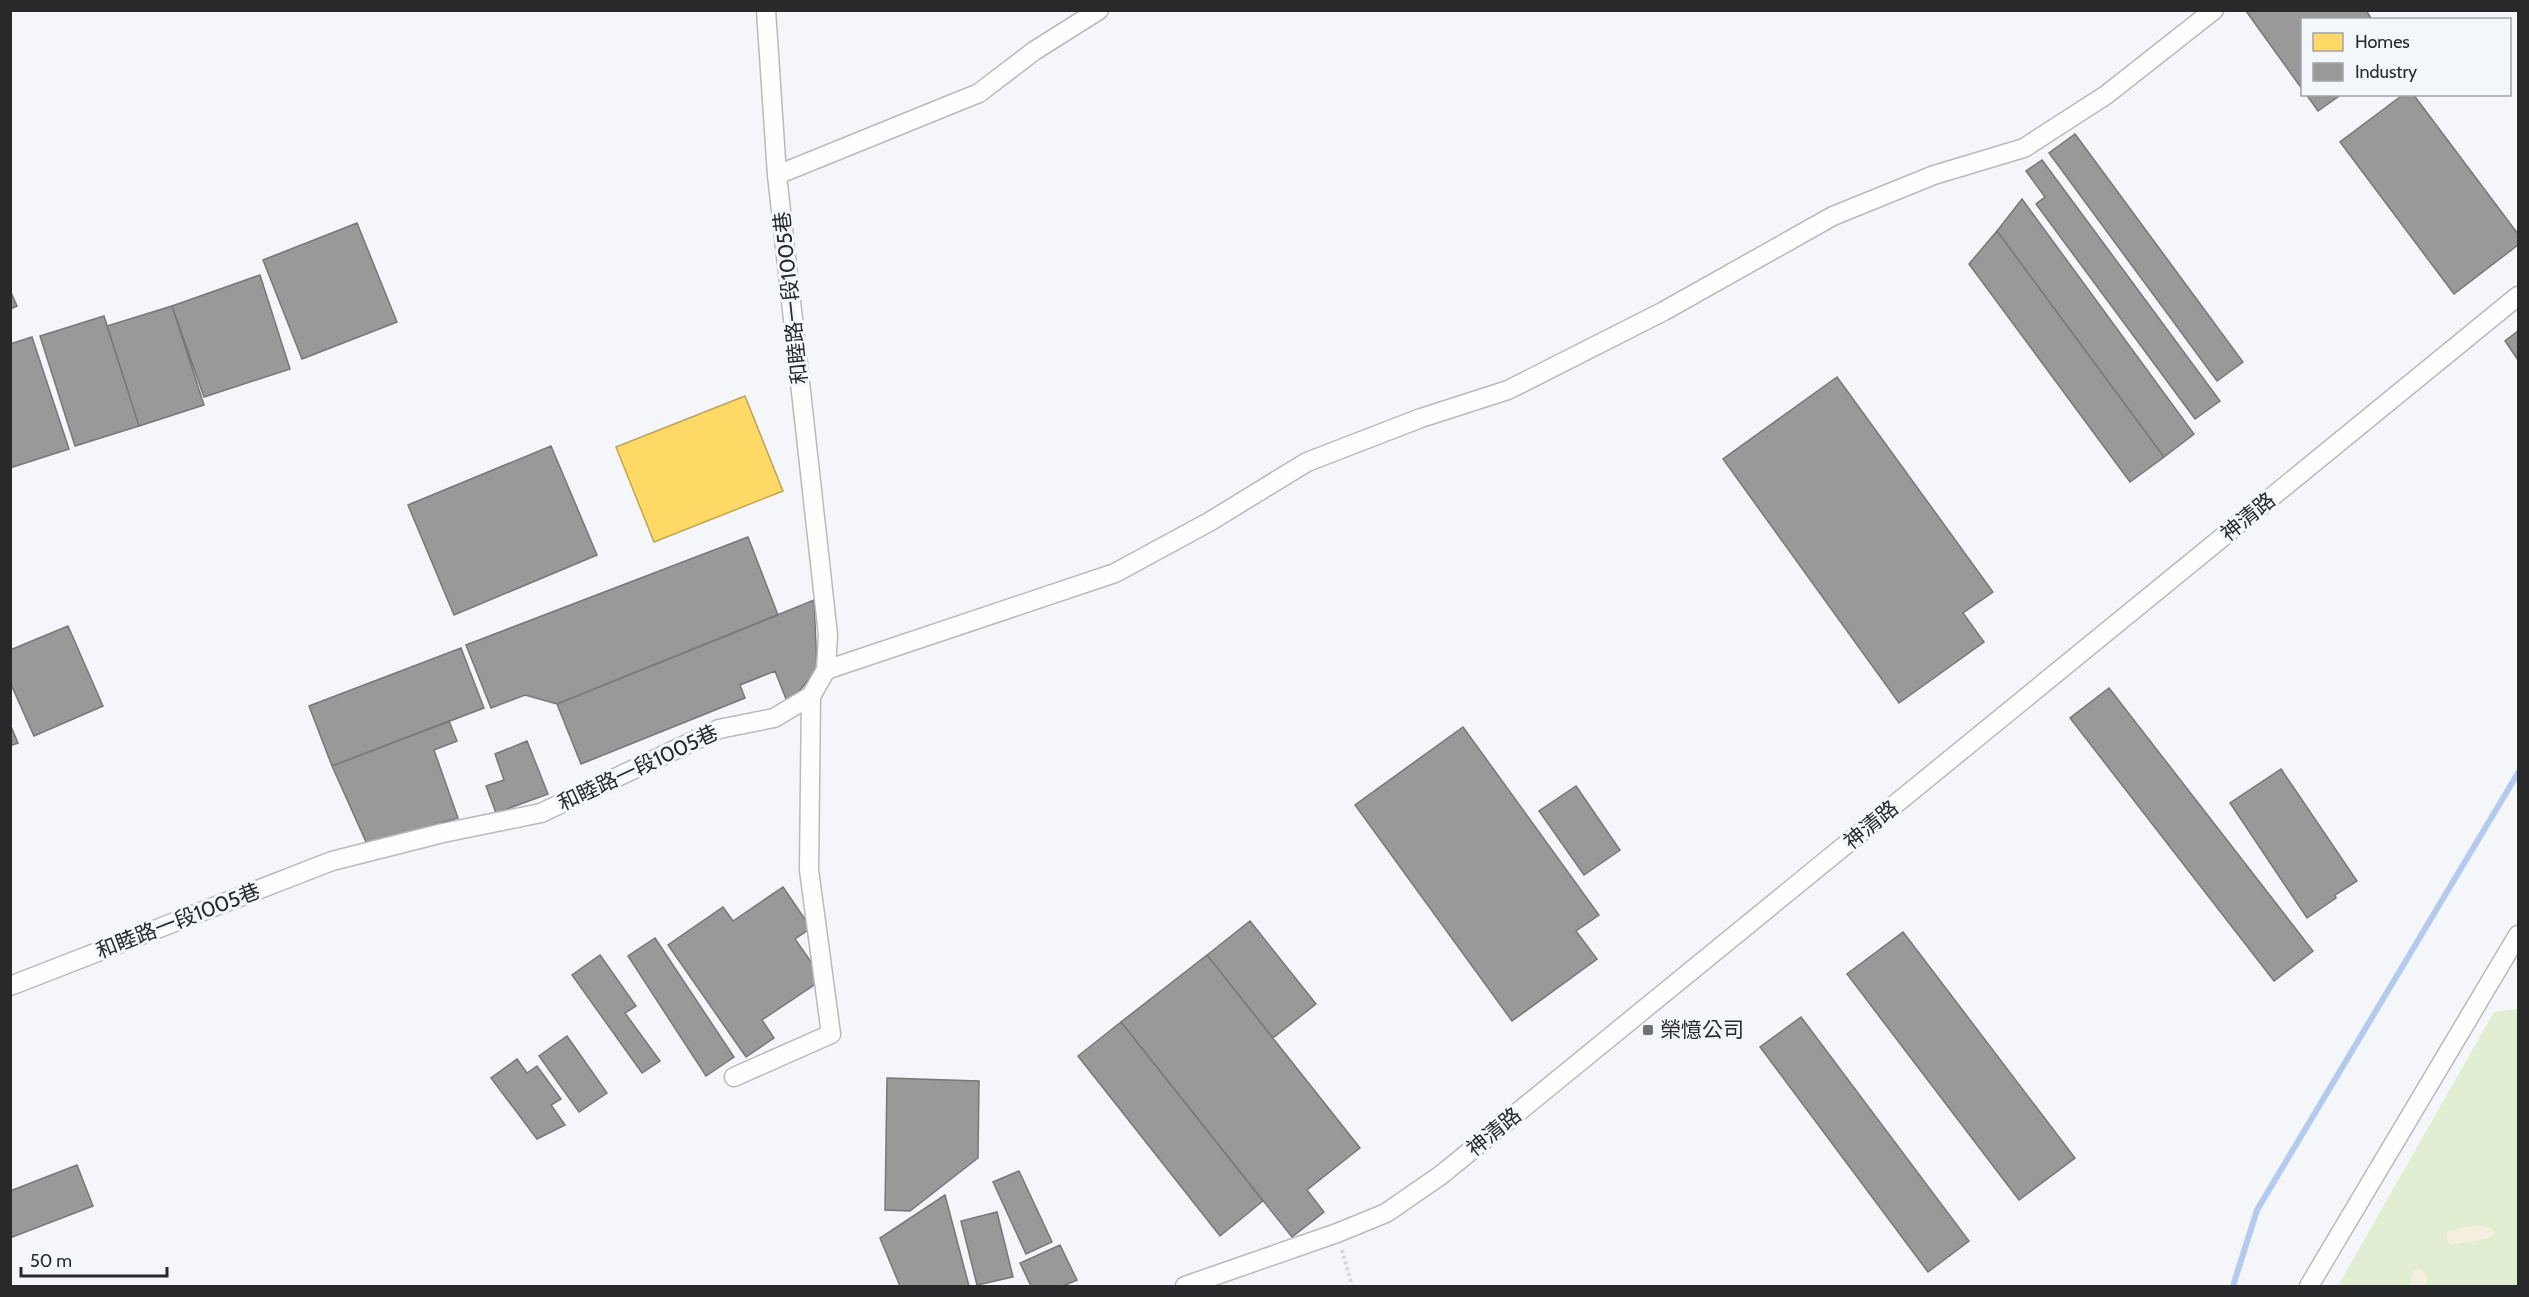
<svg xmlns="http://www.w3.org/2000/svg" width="2529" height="1297" font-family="Cabin,'Noto Sans TC',sans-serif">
<rect width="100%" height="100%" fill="#f4f6f9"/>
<path fill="#e1eed1" d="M2518 1009V1286H2338L2494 1012Z"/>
<path fill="#f5f0de" d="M2481 1225 2491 1228 2495 1233C2484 1243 2467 1240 2453 1245L2447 1241V1232L2464 1227Z
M2422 1269 2428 1278 2425 1286H2409L2414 1270Z"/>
<path fill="#ffd966" stroke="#bea454" stroke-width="1.5" d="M745 396 783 491 654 542 616 447Z"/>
<path fill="#999" stroke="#777778" stroke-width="1.5" d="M2366 10 2372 20H2302V89L2246 11Z
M2306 94H2342L2318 111Z
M2404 94H2413L2518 234V245L2454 294 2340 142Z
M2075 134 2243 362 2217 381 2049 153Z
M2042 160 2220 401 2195 419 2036 204 2045 197 2026 171Z
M2022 199 2194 434 2164 457 1997 231Z
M357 223 397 322 302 359 263 260Z
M1997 231 2164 457 2130 482 1969 264Z
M260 275 290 369 204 397 172 306Z
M10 290 17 306 10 309Z
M172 306 204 405 139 426 107 326Z
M104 316 139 426 75 446 40 336Z
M2518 331V360L2505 341Z
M32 337 69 449 10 468V344Z
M1837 377 1993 592 1963 613 1984 642 1899 703 1723 459Z
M551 446 597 555 454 615 408 505Z
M748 537 778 615 557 704 525 695 491 708 466 645Z
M814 600 817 670 788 704 775 671 740 685 745 698 581 764 557 704Z
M68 626 103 706 34 736 10 682V650Z
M461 648 484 708 332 766 309 706Z
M2109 688 2313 951 2274 981 2070 718Z
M449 721 457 741 434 750 458 818 367 844 332 766Z
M10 724 18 743 10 746Z
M1463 727 1599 915 1576 931 1597 959 1512 1021 1355 805Z
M527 741 548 794 496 813 486 786 504 780 495 754Z
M2281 769 2357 881 2335 895 2336 898 2307 918 2230 803Z
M1576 786 1620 850 1584 875 1539 811Z
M783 887 811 928 795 939 823 979 762 1020 774 1038 746 1057 668 945 723 907 733 921Z
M1250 921 1316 1004 1273 1038 1207 955Z
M1903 932 2075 1158 2019 1200 1847 974Z
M655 938 734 1057 706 1076 628 956Z
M600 955 636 1006 625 1013 660 1061 642 1073 572 975Z
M1207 955 1360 1148 1307 1190 1324 1212 1292 1237 1121 1022Z
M1801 1017 1969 1241 1928 1272 1760 1047Z
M1121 1022 1263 1201 1220 1236 1078 1056Z
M567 1036 607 1093 579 1112 539 1056Z
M517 1059 527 1073 537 1066 561 1099 551 1105 565 1125 537 1139 491 1078Z
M887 1078 979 1081 978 1158 910 1211 885 1210Z
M77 1165 93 1206 10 1238V1191Z
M1019 1171 1052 1242 1026 1254 993 1182Z
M945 1195 969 1286H900L880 1238Z
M997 1212 1013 1277 977 1285 961 1221Z
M1060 1245 1077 1280 1063 1286H1031L1020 1263Z"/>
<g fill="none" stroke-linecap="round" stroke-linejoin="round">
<path stroke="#b4caee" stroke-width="6" d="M2233 1286 2257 1210 2518 773"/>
<g stroke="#b8babb" stroke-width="21">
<path id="minor" d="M777 175 979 93 1034 51 1099 10
M826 670 1115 573 1209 522 1307 462 1421 418 1508 390 1664 311 1833 216 1934 175 2024 148 2106 95 2214 10
M10 986 332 861 443 833 541 813 719 729 774 718 811 696 826 670 828 635 777 175 766 10
M734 1077 831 1034 809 870 811 696
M1185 1286 1337 1233 1386 1213 1441 1175 2518 296
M2309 1286 2518 935"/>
</g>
<path stroke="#d6d7d7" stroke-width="4" stroke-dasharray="3 3" stroke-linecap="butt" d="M1342 1250 1352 1286"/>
<use href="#minor" stroke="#fdfefe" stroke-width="18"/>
</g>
<rect fill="#6f7173" stroke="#f3f6fa" stroke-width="2" x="1642" y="1024" width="12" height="12" rx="3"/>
<g text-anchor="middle" stroke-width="6" stroke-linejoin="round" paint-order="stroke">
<g font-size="21" fill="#28292b" stroke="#f3f6fa">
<text transform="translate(791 298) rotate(-96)" y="7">和睦路一段1005巷</text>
<text transform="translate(2248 517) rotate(-39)" y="7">神清路</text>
<text transform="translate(638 768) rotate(-25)" y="7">和睦路一段1005巷</text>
<text transform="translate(1871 825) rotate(-39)" y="7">神清路</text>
<text transform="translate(178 921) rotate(-21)" y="7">和睦路一段1005巷</text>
<text transform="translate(1494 1132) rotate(-39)" y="7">神清路</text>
</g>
<g font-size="21" fill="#28292b" stroke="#f3f6fa" text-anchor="start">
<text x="1660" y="1037">榮憶公司</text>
</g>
</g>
<rect width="2529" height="1297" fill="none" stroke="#28292b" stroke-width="24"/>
<rect x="2301" y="18" width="210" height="78" fill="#f3f6fa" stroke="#a2a4a7" stroke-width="1.5"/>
<rect x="2313" y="33" width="30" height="18" fill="#ffd966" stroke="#a2a4a7" stroke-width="1.5"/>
<text x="2355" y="48" font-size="18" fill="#28292b">Homes</text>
<rect x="2313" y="63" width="30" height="18" fill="#999999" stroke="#a2a4a7" stroke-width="1.5"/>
<text x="2355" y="78" font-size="18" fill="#28292b">Industry</text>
<path d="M21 1267v9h146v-9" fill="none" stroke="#28292b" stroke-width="3"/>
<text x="30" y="1267" font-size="18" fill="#28292b" stroke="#f3f6fa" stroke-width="4.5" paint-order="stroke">50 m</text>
</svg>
